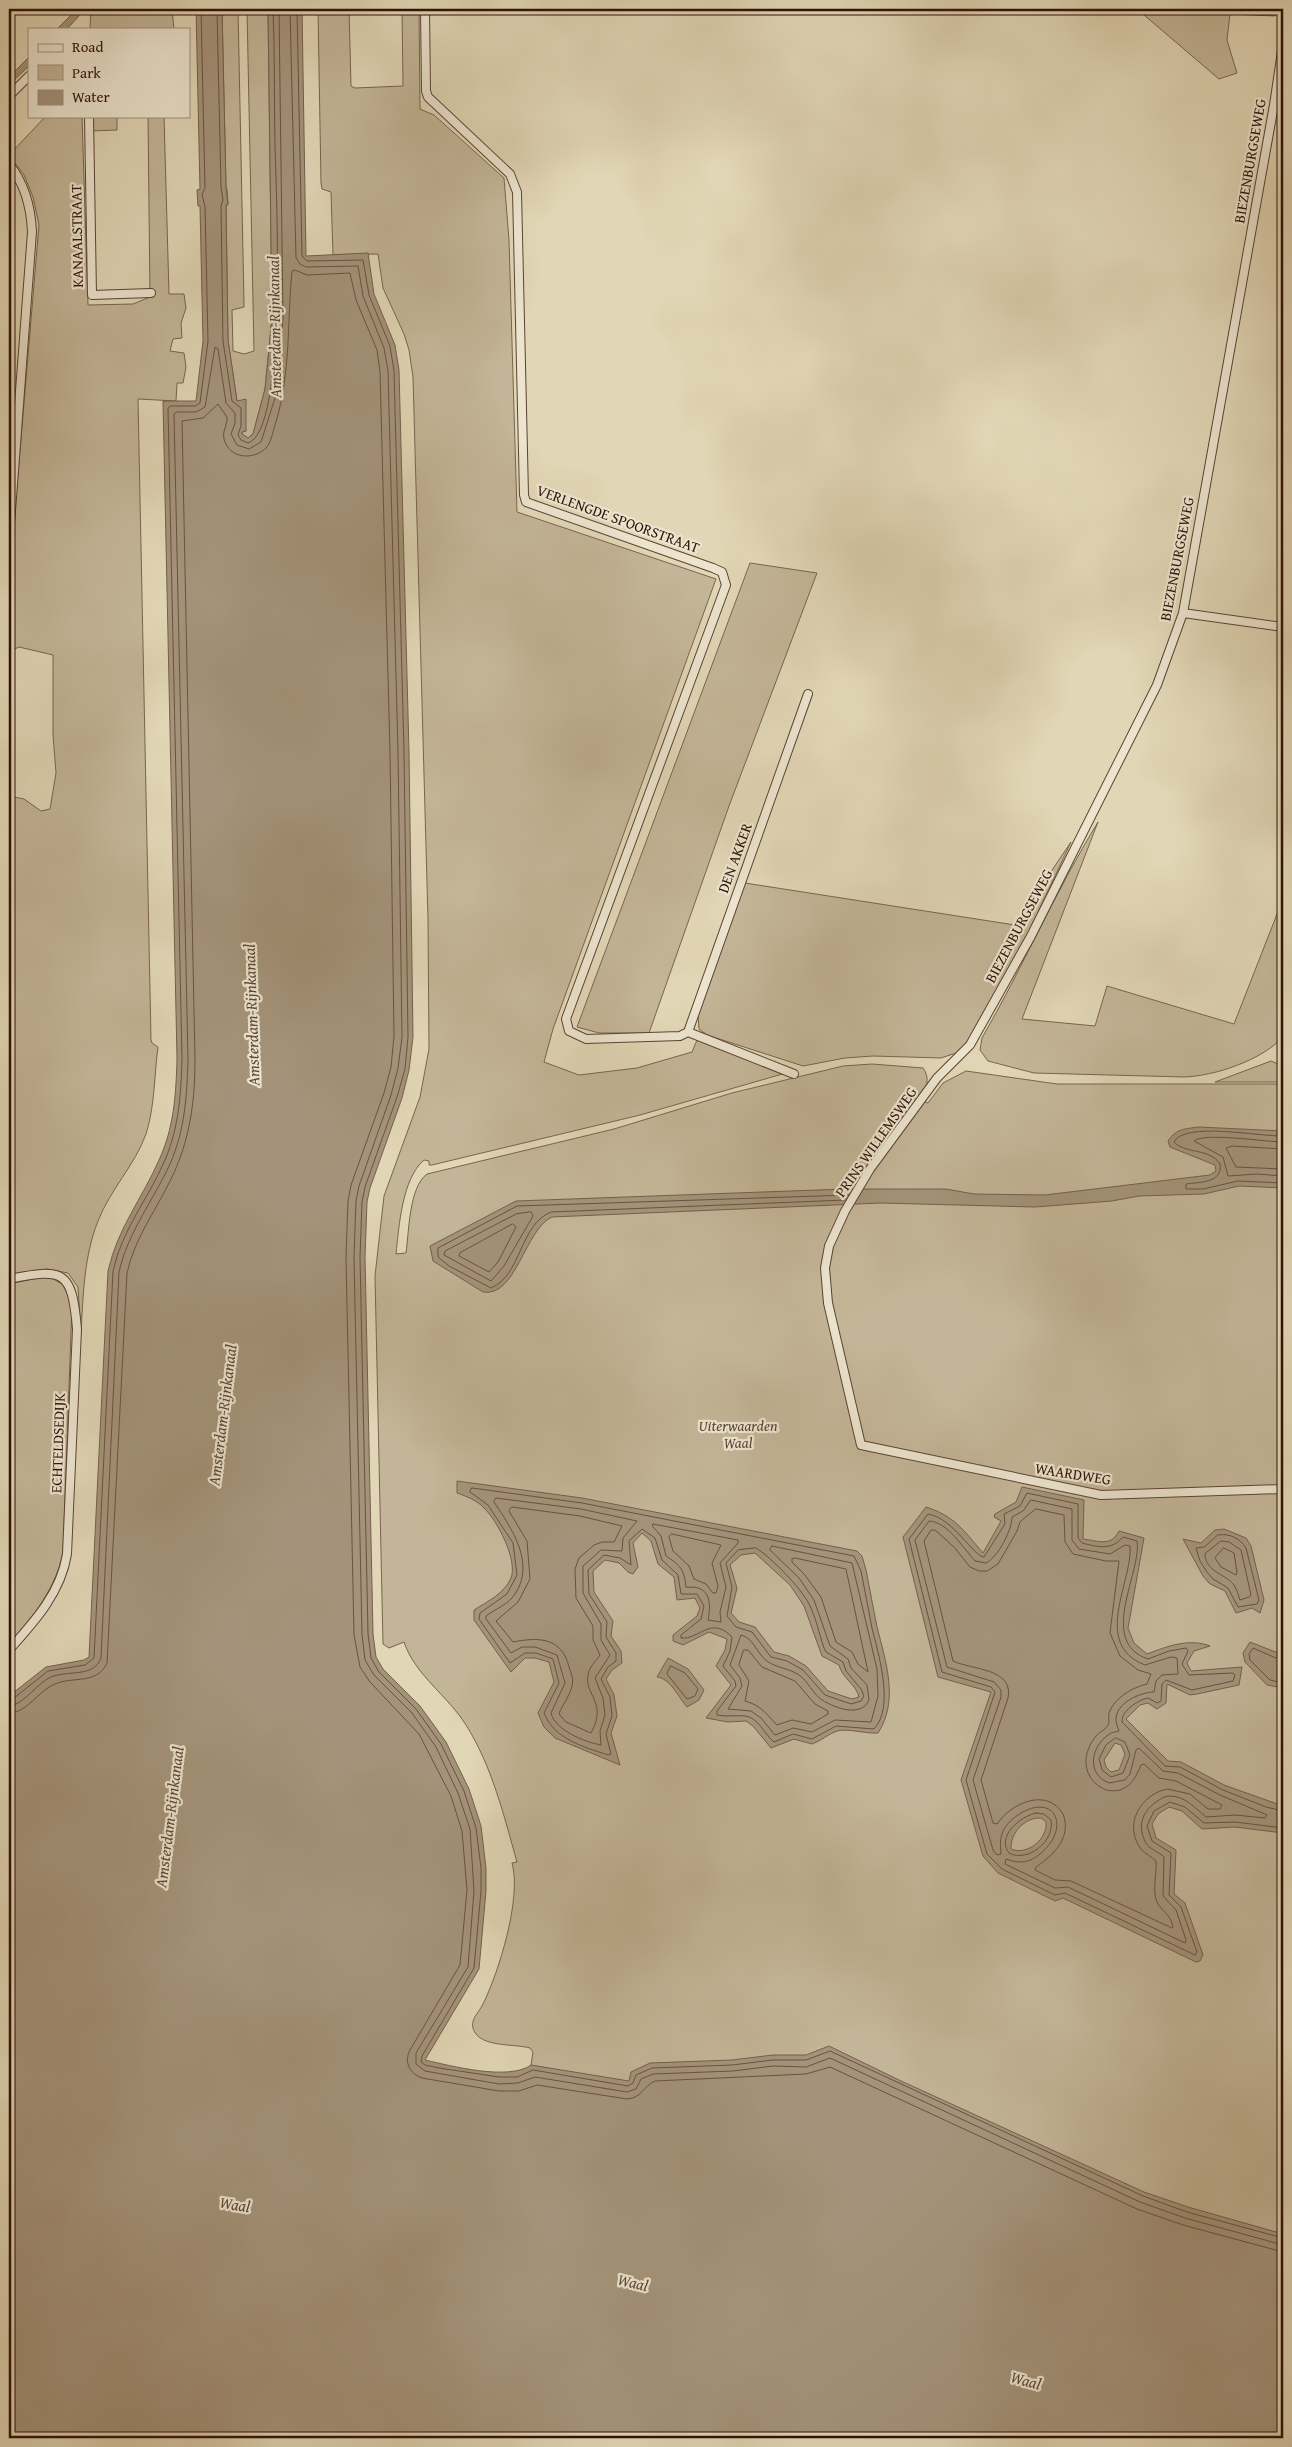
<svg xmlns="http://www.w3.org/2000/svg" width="1292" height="2447" font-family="'Gentium Book Plus',serif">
<rect width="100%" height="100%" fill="#e1d6b5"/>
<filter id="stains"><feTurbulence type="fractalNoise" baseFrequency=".004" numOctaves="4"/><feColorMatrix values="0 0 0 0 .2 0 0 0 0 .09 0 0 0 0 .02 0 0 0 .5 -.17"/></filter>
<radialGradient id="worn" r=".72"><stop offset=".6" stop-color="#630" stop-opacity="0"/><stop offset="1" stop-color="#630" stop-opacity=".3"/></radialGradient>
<path fill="#c3b597" stroke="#78644f" d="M91 9H172L174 29H90Z
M222 9H238L244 303V307L232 310 233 351 244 354 254 351 247 9H268L272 318 265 389 253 434 248 438 242 434V432L246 431 241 401H237L228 340 226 205 228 204 227 189 226 188Z
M318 9H349L351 86 355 88 403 86 402 9H419L420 109 434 115 504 178 509 240 517 512 716 579 553 1029 544 1062 579 1075 637 1068 692 1052 697 1040 786 1073 640 1115 432 1165H429V1161L424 1160C402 1179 399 1226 396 1254L406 1253C409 1232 409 1187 427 1174L614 1129 732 1093 843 1066 872 1064 923 1068C931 1079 926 1090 920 1100L928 1103 943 1083 966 1071 1057 1084H1283V2234L531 2065 533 2052 530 2048C516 2044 486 2047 476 2034 467 2022 478 2014 483 2004 499 1972 522 1897 512 1863L517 1862C504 1816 492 1766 466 1725 448 1696 415 1675 404 1642L389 1648 383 1644 375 1276 384 1196 420 1097 429 1049 428 919 413 377 409 350 404 334 383 288 378 254 333 255 331 192 322 189 321 183Z
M1137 9H1275V16L1230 14 1227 40 1237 73 1219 79Z
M46 116H82L88 305 133 304 150 297 148 116H164L169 294H184L186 308 181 323 182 338 173 339 170 351 184 353 186 367 183 383H177L176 401 138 399 151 1040 152 1043 158 1047C154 1076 155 1106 146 1134 135 1165 110 1190 98 1221 84 1256 83 1296 81 1334L78 1287 68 1273 47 1269 9 1275V796L24 799 41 811 50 809 56 773 53 735V655L19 647 9 652V581L39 225 33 197 24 175 9 155Z
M91 116H117V130L91 131Z
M750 563 817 573 729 806 649 1033H599L577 1027Z
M1098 822 1022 1019 1095 1026 1107 986 1234 1024 1279 909 1283 910V1037C1262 1060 1215 1076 1184 1077L1034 1073 988 1061 980 1050 982 1038C1023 967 1055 892 1098 822Z
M1071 842 1016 959 992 1004 962 1051 941 1058 873 1056 845 1058 803 1066 707 1035 699 1029 698 1014 745 883 1015 925Z
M1271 1061 1283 1066V1082H1215Z
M48 1276 64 1285 72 1305 63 1551C57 1587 33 1617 9 1643V1284Z"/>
<path fill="#a4937a" stroke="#755f4c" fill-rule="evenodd" d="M73 9H80L78 17 67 29H57L72 14Z
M196 9H222L226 188 228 205H226L228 340 237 401 246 399V431L242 432V434L248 438 253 434 265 389 272 318 268 9H302L306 256 368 253 374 294 395 345 399 370 409 752 413 1037 409 1070 402 1098 370 1188 367 1202 365 1257 373 1634 376 1657 383 1669 420 1706 446 1742 469 1789 481 1826 486 1868V1891L479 1969 425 2060C451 2066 509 2081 531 2065L629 2081 631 2072 650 2063 732 2060 773 2055H806L829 2046 899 2080 1144 2192 1188 2207 1283 2234V2438H9V1696L46 1667 84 1660 89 1657 108 1271C118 1227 142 1199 159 1160 174 1128 176 1094 177 1059L163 401H196L203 341 200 206H198L197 190 200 189Z
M29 57V66L9 85V77Z
M1199 1127 1283 1131V1188L1239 1186 1204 1194 1139 1196 1112 1201 1035 1207 881 1203 552 1217C525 1229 516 1298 483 1292L433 1261 430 1246 516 1201 845 1189H946L974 1194 1045 1195 1210 1175 1216 1171 1215 1165 1170 1147 1168 1141C1177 1128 1185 1129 1199 1127Z
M457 1481 582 1498 857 1551 862 1556 866 1570C870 1589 873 1608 877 1627 886 1662 899 1701 878 1733 865 1734 849 1728 837 1731 828 1734 821 1741 812 1744L794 1739 771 1748 753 1726 746 1721 728 1722 706 1718 731 1685 716 1666 725 1650 727 1639 709 1632 683 1645 673 1641V1635L697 1616 700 1608 695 1598 677 1600 674 1577 658 1564 651 1541 642 1533 633 1543 638 1567 633 1574 628 1572 619 1563 605 1560 593 1571 594 1592 613 1621 611 1636 621 1651 622 1663 612 1670 606 1679 614 1695 617 1716 611 1733 620 1765 555 1738 544 1727 538 1713 554 1682 549 1662 535 1658H525L511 1672 474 1620V1610C488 1601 504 1594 511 1578 518 1560 497 1520 484 1508 478 1501 466 1496 457 1493ZM755 1553 790 1585 804 1606 822 1656 839 1665C842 1678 856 1684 859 1697L852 1699 828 1691 806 1666 789 1656 774 1652 755 1627 739 1622 731 1613 737 1588 730 1565 741 1555Z
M1022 1487 1084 1500 1083 1539C1099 1541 1111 1547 1119 1531L1144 1538 1128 1628 1134 1643 1147 1654C1168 1646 1189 1638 1210 1646L1194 1651 1187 1663 1191 1671 1242 1667 1239 1685 1197 1694 1190 1695 1167 1684 1166 1703 1157 1709 1148 1703 1140 1705 1126 1719 1168 1761 1181 1762 1224 1785 1283 1806V1833L1235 1827 1202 1829 1182 1811 1169 1807 1158 1814 1152 1824 1156 1838 1176 1850 1174 1894 1185 1903 1203 1955 1200 1961 1196 1962 1063 1898 1055 1901 998 1873 983 1856 961 1780 991 1692 938 1677 903 1537 926 1507C955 1516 964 1531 983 1553L1001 1521 994 1517 995 1514 1016 1502ZM1115 1743 1121 1745 1125 1754 1119 1770 1111 1772 1106 1767 1104 1760ZM1041 1818 1046 1822C1048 1839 1027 1856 1011 1849 1010 1833 1025 1817 1041 1818Z
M1224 1529 1246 1538 1251 1546 1264 1600 1260 1613 1252 1608 1236 1613 1225 1591 1210 1584 1203 1576 1183 1539 1201 1543 1215 1530Z
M1250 1642 1278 1653 1283 1646V1688L1267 1685 1245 1662 1243 1653Z
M668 1658 688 1669 704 1690 699 1700 687 1707C679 1698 670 1678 657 1677Z"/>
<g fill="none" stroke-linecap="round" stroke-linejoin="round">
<path stroke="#695240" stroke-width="1" d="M217 9 221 187 223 200 221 206 223 341 232 401 241 408V426L238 435 241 440 248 443C288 431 276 187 275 146 274 100 275 54 273 9
M290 9 296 258 300 264 306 267 358 266 363 296 384 348 388 371 398 752 402 1037 398 1068 391 1095 359 1186 356 1201 354 1257 362 1634 365 1660 374 1675 412 1713 436 1747 458 1793 470 1829 474 1891 468 1967 416 2053V2064L425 2071 499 2084 518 2083 535 2077 627 2092 636 2089 641 2079 653 2074 733 2071 773 2066 806 2067 830 2058 1140 2202 1185 2218 1283 2245
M297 9 302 256 307 261 363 260 369 295 390 346 394 371 404 752 408 1037 405 1069 397 1097 365 1187 362 1202 360 1257 368 1634 371 1658 379 1672 416 1709 441 1744 464 1791 476 1828 481 1868V1891L474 1968 422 2056 421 2062 425 2065 439 2068 499 2077H517L533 2070 628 2086 633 2083 636 2075 652 2068 732 2065 773 2060H806L830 2051 1143 2196 1187 2212 1283 2238
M1283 1136C1262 1137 1184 1121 1174 1142 1185 1154 1210 1148 1220 1164 1223 1183 1200 1182 1186 1184V1189H1203L1238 1181 1283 1183
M1283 1142C1266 1142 1204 1132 1194 1141L1223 1157 1228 1176 1257 1174 1283 1176
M1283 1149 1232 1146 1226 1148 1236 1167 1283 1169
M846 1200 551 1212C519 1225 522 1275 491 1288L449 1266 438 1257V1248L517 1206 849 1195
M531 1212 533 1216 504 1266 491 1281 444 1255 445 1251 516 1214Z
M513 1224 516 1227 498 1262 489 1272 459 1256 460 1253Z
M472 1488 582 1503 854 1556 861 1571C865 1590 868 1609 872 1628 878 1653 895 1707 874 1729L836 1726 812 1739 793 1734 774 1742C765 1735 758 1717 745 1716 735 1715 727 1717 717 1715V1711L736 1686 735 1681 723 1666 730 1651 732 1637C711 1615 699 1640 681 1638V1635L701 1619 704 1606 697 1594H681L678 1575 662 1560 655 1538 642 1529 629 1541 631 1565 620 1558 604 1555 588 1570 589 1594 607 1622 606 1637 616 1653V1661L608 1667 601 1679 610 1697 612 1716 606 1734 611 1754 608 1755C584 1747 554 1739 544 1713L559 1683 553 1659 536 1653H525L510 1663 479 1619 480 1613 507 1594 517 1575 513 1543 488 1505 470 1492Z
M496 1498 581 1509 637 1521 623 1538 622 1551 601 1550 583 1566V1593L601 1624V1640L610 1655 595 1678 603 1698 605 1715 600 1731 601 1745C584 1742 555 1730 551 1713L565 1683 557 1655 535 1647H522L511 1653 486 1619V1616C494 1610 506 1605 512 1598 538 1566 512 1529 494 1502Z
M1031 1500 1072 1509V1540L1079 1549 1110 1554 1125 1545 1130 1546C1133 1581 1091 1644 1145 1665L1171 1657 1177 1658 1178 1674 1162 1675 1156 1681 1154 1692C1141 1692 1115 1703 1116 1720 1116 1724 1118 1727 1119 1731 1116 1732 1111 1732 1108 1735 1091 1747 1086 1774 1109 1783L1125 1780 1130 1774 1136 1750 1139 1748 1163 1771 1178 1773 1220 1795 1267 1815 1265 1818 1235 1815 1206 1817C1195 1808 1185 1796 1170 1796 1165 1796 1162 1798 1159 1800 1143 1810 1136 1825 1146 1843 1149 1849 1159 1852 1164 1857L1163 1896 1176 1910 1186 1940 1185 1943 1068 1887 1055 1888 1005 1864 1006 1859C1020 1864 1030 1863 1041 1853 1072 1827 1054 1791 1018 1815 1002 1826 999 1836 1001 1854L997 1855 993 1850 973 1780 1001 1697V1690L994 1682 947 1667 915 1540 929 1521C948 1522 963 1548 975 1561L986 1563C998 1557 1012 1530 1012 1517L1023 1511Z
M512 1507 580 1516 622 1526 614 1542H602L594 1545 579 1558 575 1569 576 1598 593 1626V1640L600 1655C596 1661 589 1667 588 1675 584 1695 608 1702 591 1733L566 1722 559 1714C562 1705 570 1696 572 1686 574 1679 571 1673 569 1667 562 1637 538 1637 513 1642L496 1621 518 1602 530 1579 527 1541 509 1511Z
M1036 1509 1064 1515 1065 1542 1073 1554 1106 1561H1119L1110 1633 1120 1656 1138 1670 1151 1674 1147 1684C1133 1687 1114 1698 1109 1713 1108 1717 1110 1722 1108 1725 1107 1728 1100 1732 1097 1735 1081 1753 1081 1779 1106 1790 1126 1794 1134 1782 1141 1765L1144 1764 1159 1778 1176 1781 1222 1805 1220 1809H1208L1190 1794 1167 1789C1140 1795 1123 1825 1141 1849 1145 1854 1152 1857 1156 1861 1157 1873 1152 1891 1157 1902 1162 1912 1169 1912 1173 1926L1172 1928 1071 1881 1055 1880 1035 1870 1036 1867C1054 1855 1072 1837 1063 1814 1047 1787 1011 1803 997 1824L993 1823 981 1780 1008 1698C1014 1668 972 1670 953 1661L924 1541 931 1530H935L954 1547 970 1567 979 1571H987L998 1564 1017 1531 1020 1522Z
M653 1524 738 1540V1543L720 1563 726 1587 720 1612 721 1622 708 1620C710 1609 712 1592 698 1588 694 1586 690 1588 686 1587 684 1569 681 1566 666 1556L661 1536 653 1527Z
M672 1534 721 1545 712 1563 718 1586 716 1593H713L706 1584 694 1579 689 1566 673 1551 669 1537Z
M1218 1535C1229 1533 1240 1538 1246 1548L1259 1600 1257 1604 1238 1607 1228 1588 1213 1579 1207 1572 1200 1561 1196 1548 1204 1547Z
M1221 1541 1229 1542 1241 1550 1251 1595 1249 1597 1240 1600C1238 1595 1237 1589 1234 1585 1226 1574 1205 1572 1205 1554Z
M772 1546 852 1563 877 1669 878 1696 871 1722 835 1720 812 1732 793 1728 775 1735 761 1718 751 1711 728 1709 742 1686 740 1678 730 1665 741 1635C754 1638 756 1653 767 1661 776 1668 789 1668 799 1675 808 1681 813 1694 822 1700 835 1708 861 1718 869 1700L867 1685 851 1668 848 1659 830 1646 814 1600 799 1578 770 1550Z
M756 1548C771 1557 801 1588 809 1604 816 1617 819 1634 824 1648L826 1652 843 1662 846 1671 861 1689 864 1696 861 1701 851 1704 825 1695 803 1670 787 1661 771 1657 752 1632 736 1627 727 1616 732 1587 726 1563 738 1550Z
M1224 1548 1234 1553 1237 1572 1236 1575 1221 1567 1215 1558Z
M795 1558 846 1569 868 1672 858 1664 852 1652 836 1642 821 1597 804 1574 792 1562V1559Z
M744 1650H748L762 1667 795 1681 815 1704 828 1711V1714L811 1724 792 1720 777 1725C767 1715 761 1705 745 1701L749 1681 739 1665Z
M1283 1654 1276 1658 1253 1648 1249 1654 1250 1660 1270 1680 1283 1683
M671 1666 685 1673 698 1689 695 1696 687 1699 667 1674Z
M9 1700 14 1698 48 1671 85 1665 94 1658 113 1271C123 1227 148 1200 165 1160 179 1127 181 1094 182 1059L168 408 170 406H195L200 403 208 341 205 207 202 194 205 188 201 9
M9 1706C24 1705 37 1683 51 1677 67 1670 94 1678 101 1658L119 1272C128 1232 153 1201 170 1164 185 1130 187 1095 188 1059L174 414 177 412H196L205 407 215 347 218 349 226 403 235 413V423L231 434 237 445 249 449 261 442 275 398 283 319 279 9
M9 1713C27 1713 38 1691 55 1684 73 1676 97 1685 107 1663L127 1273C134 1241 152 1216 167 1187 189 1146 195 1105 195 1059L182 421 203 418 218 404 227 417C228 425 222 430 224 439 229 459 254 461 267 447 272 440 273 430 276 422 291 370 287 324 292 271L295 270 307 275 350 273 356 300 377 350 380 372 390 752 394 1036 391 1067 384 1093 351 1185 348 1201 346 1257 354 1635 360 1667 370 1682 419 1734 451 1796 462 1831 467 1890 460 1965 410 2050C404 2062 409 2073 422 2078L499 2091H519L537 2085 627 2099C642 2098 643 2086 655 2081L806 2074 830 2067 1137 2209 1183 2225 1283 2252
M1116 1738 1125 1742 1130 1755 1123 1773 1111 1777 1102 1770 1099 1759 1106 1745Z
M1283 1811 1266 1807 1223 1790 1180 1767 1165 1766 1122 1722C1121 1711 1138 1700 1148 1698L1157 1703 1161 1701 1162 1684 1166 1680 1192 1690 1233 1681 1235 1675 1233 1673 1189 1675 1182 1664 1188 1651 1186 1648 1169 1651 1148 1659C1097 1642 1142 1572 1137 1541L1123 1537C1111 1551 1098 1547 1082 1543L1078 1538V1504L1027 1493 1020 1506 1004 1514 1005 1524 984 1557C974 1557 953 1518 928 1514L909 1539 942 1672 991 1687 995 1692 966 1780 987 1854 1002 1869 1055 1895 1065 1893 1195 1955 1197 1952 1181 1907 1169 1895 1171 1853 1152 1841 1147 1826 1154 1811 1170 1802 1185 1807 1204 1823 1235 1822 1283 1828
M1036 1813 1044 1814 1051 1820C1055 1841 1028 1863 1009 1853 996 1836 1021 1816 1036 1813Z"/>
<g stroke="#5b4332" stroke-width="10">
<path id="street" d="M425 9 426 91 428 97 510 174 517 192 524 495 526 502 713 568 722 572 726 585 566 1019 569 1031 586 1039 680 1036 688 1032 794 1074
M1282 9V51L1274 105 1183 613 1157 685 1031 936 970 1045 937 1078 870 1169 845 1211 829 1246 825 1268 828 1303 861 1445 1101 1495 1283 1489
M9 96 29 76
M89 116 92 295 151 293
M9 164C25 184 31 207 32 232L9 537
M1183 613 1283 627
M688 1032 808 694
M9 1279C64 1268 72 1270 77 1329L67 1554C61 1593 34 1622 9 1650"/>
</g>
<use href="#street" stroke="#ece4cf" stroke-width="8"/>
</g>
<g text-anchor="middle" stroke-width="4.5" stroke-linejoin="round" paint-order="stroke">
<g font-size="15" fill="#2e1207" stroke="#ece4cf">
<text transform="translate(1250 161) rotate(-80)" y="5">BIEZENBURGSEWEG</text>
<text transform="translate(77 236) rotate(-91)" y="5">KANAALSTRAAT</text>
<text transform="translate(618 519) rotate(20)" y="5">VERLENGDE SPOORSTRAAT</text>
<text transform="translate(1177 559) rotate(-79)" y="5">BIEZENBURGSEWEG</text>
<text transform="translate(735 858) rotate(-70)" y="5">DEN AKKER</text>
<text transform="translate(1019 926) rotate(-62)" y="5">BIEZENBURGSEWEG</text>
<text transform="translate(876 1142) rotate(-55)" y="5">PRINS WILLEMSWEG</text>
<text transform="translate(58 1443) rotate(-88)" y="5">ECHTELDSEDIJK</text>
<text transform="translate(1073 1474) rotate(9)" y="5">WAARDWEG</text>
</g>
<g font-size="15" font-style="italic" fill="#5b4332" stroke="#ece4cf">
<text x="738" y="1431">Uiterwaarden<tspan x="738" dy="17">Waal</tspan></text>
</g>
<g font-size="16" font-style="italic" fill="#5d4635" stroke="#ece4cf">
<text transform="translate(274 327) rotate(-91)" y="6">Amsterdam-Rijnkanaal</text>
<text transform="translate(251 1015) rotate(-92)" y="6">Amsterdam-Rijnkanaal</text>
<text transform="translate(222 1415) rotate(-83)" y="6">Amsterdam-Rijnkanaal</text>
<text transform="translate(169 1817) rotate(-83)" y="6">Amsterdam-Rijnkanaal</text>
<text transform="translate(235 2204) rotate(9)" y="6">Waal</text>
<text transform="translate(633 2282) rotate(13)" y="6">Waal</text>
<text transform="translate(1026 2380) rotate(15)" y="6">Waal</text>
</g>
</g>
<rect width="1292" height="2447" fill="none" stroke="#e1d6b5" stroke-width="30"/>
<rect x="10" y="10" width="1272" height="2427" fill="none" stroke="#2e1207" stroke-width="2.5"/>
<rect x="15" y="15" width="1262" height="2417" fill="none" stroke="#2e1207"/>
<rect x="28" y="28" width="162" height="90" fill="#ece4cf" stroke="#a0907f"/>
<rect x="38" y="44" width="25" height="8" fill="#ece4cf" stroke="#a0907f"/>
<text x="72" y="52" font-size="15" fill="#2e1207">Road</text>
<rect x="38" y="65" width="25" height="15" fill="#c3b597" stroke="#a0907f"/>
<text x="72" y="78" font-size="15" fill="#2e1207">Park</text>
<rect x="38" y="90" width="25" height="15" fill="#a4937a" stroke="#a0907f"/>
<text x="72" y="102" font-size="15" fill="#2e1207">Water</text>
<rect width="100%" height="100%" filter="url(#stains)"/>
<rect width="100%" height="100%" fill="url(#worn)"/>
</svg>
